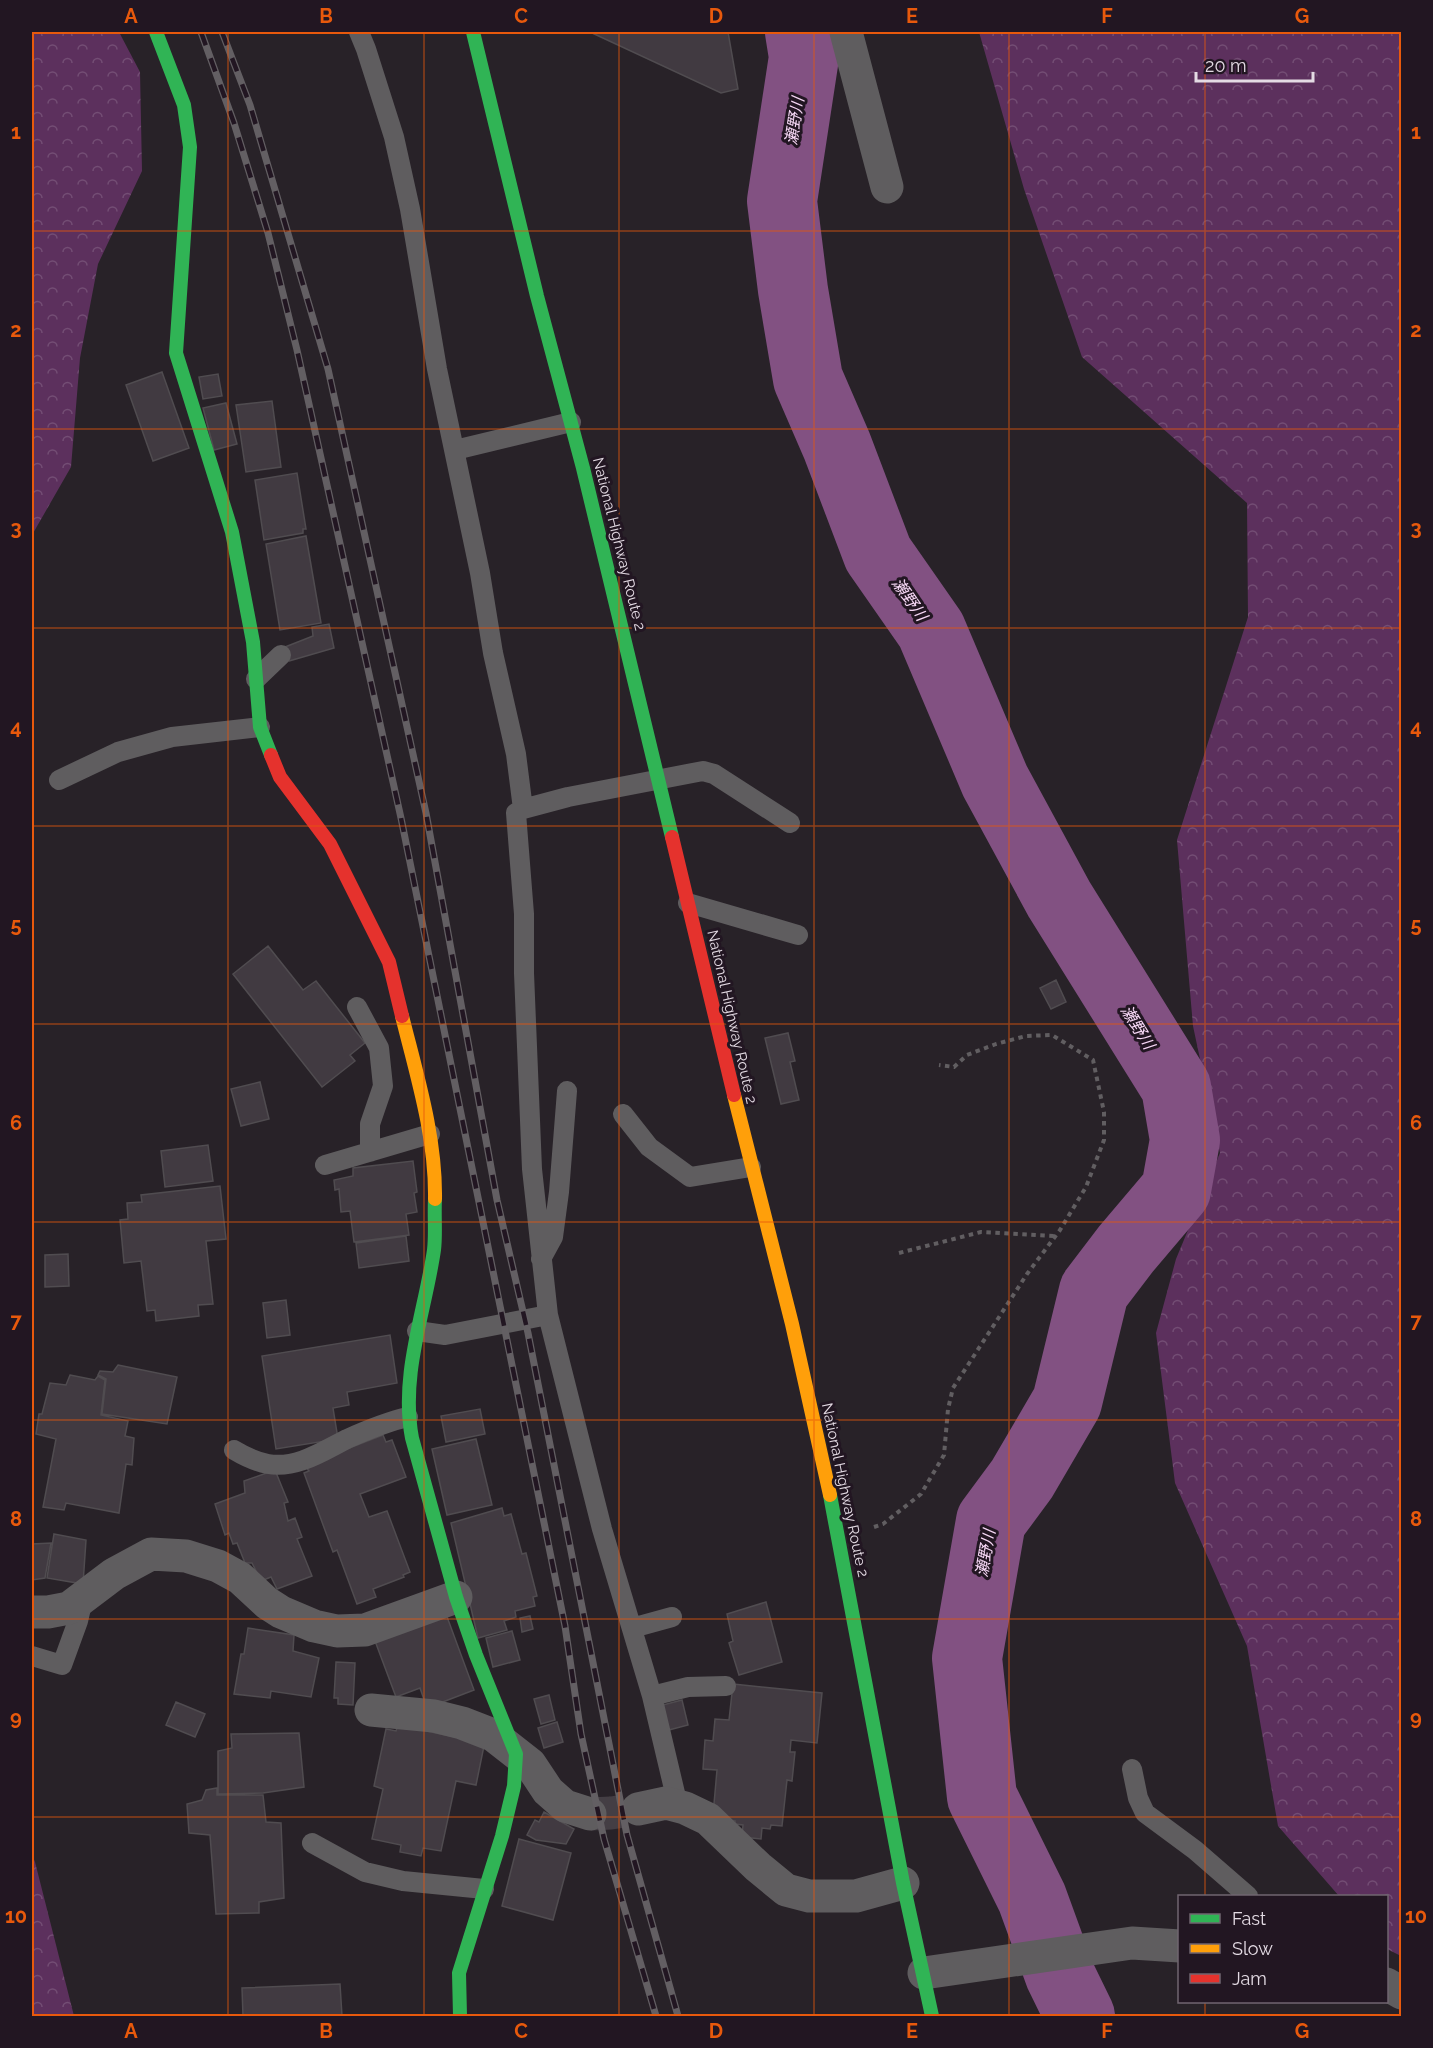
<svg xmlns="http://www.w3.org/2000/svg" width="1433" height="2048" font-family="Raleway,'Noto Sans JP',sans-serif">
<defs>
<pattern id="forest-crowns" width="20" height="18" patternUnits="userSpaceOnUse" patternTransform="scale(1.5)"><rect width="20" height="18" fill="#5c305d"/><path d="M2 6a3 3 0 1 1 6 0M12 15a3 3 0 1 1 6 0" fill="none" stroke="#734d74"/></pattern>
</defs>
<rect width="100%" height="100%" fill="#282228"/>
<path fill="url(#forest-crowns)" d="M32 32H119L140 72 142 171 98 264 80 358 71 467 32 535Z
M979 32H1401V1956L1387 1949 1386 1896H1339L1278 1826 1247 1646 1175 1483 1156 1333 1176 1259 1220 1153 1193 1026 1177 840 1248 617 1247 503 1082 357 1024 189Z
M32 1855 35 1862 74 2016H32Z"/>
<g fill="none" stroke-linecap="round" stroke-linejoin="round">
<path stroke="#825182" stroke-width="70" d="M800 32 804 57 782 201 793 290 808 379 837 446 878 554 931 630 995 781 1059 899 1176 1087 1185 1140 1176 1190 1126 1249 1094 1291 1067 1402 1022 1479 991 1521 967 1658 982 1797 1032 1898 1060 1975 1080 2016"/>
</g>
<path fill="#413a41" stroke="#504c50" stroke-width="1.5" d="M590 32H728L738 89 721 93Z
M162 372 189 448 153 461 126 385Z
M218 374 222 396 203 399 199 377Z
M272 401 281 467 246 472 236 405Z
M226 403 237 444 214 450 203 408Z
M297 473 306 529H303V533L264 540 255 480Z
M306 536 321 623 280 630 266 544Z
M329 624 334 648 289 661 285 647 313 636 312 627Z
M268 946 303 990 316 981 365 1043 350 1055 355 1061 322 1087 233 974Z
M1056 980 1066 1002 1051 1009 1040 988Z
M788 1033 795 1061 790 1062 799 1100 781 1104 765 1038Z
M260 1082 269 1119 241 1126 231 1089Z
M208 1145 213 1181 165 1187 161 1151Z
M413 1161 417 1192 414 1193 417 1212 406 1214 409 1235 354 1242 350 1211 341 1212 339 1189 335 1190 334 1180 353 1176V1168Z
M220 1186 226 1239 206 1241 213 1304 198 1305 199 1316 156 1321 155 1310 147 1311 141 1261 124 1263 120 1220 128 1219 127 1203 142 1202 141 1195Z
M406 1236 409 1261 359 1268 356 1243Z
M68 1254 69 1286 45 1287V1255Z
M286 1300 290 1335 267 1338 263 1303Z
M390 1335 397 1383 347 1392 349 1405 333 1408 338 1439 276 1449 262 1356Z
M118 1365 177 1377 167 1424 102 1414 106 1379 98 1375 100 1371 113 1372Z
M70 1375 95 1380 98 1376 105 1380 101 1415 128 1421 125 1436 134 1438 132 1465 126 1464 119 1513 66 1503 64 1510 43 1507 56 1439 36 1434 39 1414H42L50 1383 66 1385Z
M480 1409 485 1434 446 1442 441 1416Z
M383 1435 386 1442 392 1440 406 1477 360 1494 369 1517 387 1511 410 1572 403 1575 404 1577 373 1589 376 1597 357 1604 337 1550 333 1552 304 1473 309 1471 306 1467 318 1460Z
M476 1439 492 1505 447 1515 432 1449Z
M275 1470 288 1502 284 1503 288 1521 295 1518 302 1537 297 1539 312 1576 277 1589 271 1577 261 1581 252 1563H245L237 1543 233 1544 229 1533 225 1535 215 1504 245 1493 244 1481Z
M502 1508 504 1516 511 1514 522 1554 526 1553 537 1596 533 1597 535 1606 515 1611 516 1617 504 1621 507 1630 478 1638 451 1523Z
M54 1534 86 1540 83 1584 47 1578Z
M51 1543 45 1578 32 1580V1544Z
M766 1602 782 1662 739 1675 729 1643 733 1641 727 1614Z
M446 1614 474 1690 427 1708 420 1688 396 1697 375 1641Z
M530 1616 533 1629 522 1632 520 1618Z
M248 1628 294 1635 293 1651 319 1658 311 1697 271 1691 270 1698 234 1694 241 1654H244Z
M512 1631 520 1660 493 1667 486 1638Z
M336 1662 355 1663 353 1705 338 1704V1698H334Z
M733 1684 822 1693 817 1743 791 1740 790 1752H795L792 1781 787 1780 782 1826 771 1825 770 1829 762 1828 761 1839 742 1837 743 1825 735 1824V1821L722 1820 713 1815 717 1770 703 1769 705 1740 713 1741 715 1719 729 1720Z
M549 1695 555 1720 541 1724 534 1699Z
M682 1700 688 1725 665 1731 659 1706Z
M176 1702 205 1714 195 1737 166 1725Z
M557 1722 563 1742 544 1748 538 1728Z
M398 1725 474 1741 484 1746 476 1785 456 1781 441 1851 423 1848 421 1856 400 1852 401 1845 372 1839 383 1789 374 1786 386 1729 396 1731Z
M299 1733 304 1787 263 1793 218 1794V1751L232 1748 231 1734Z
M217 1788V1795H263L266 1822 281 1823 284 1898 259 1902V1913L216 1914 210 1835 189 1833 187 1804 202 1800 206 1790Z
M544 1812 574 1829 566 1844 536 1840 527 1835 535 1820 539 1822Z
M519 1839 571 1853 553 1920 502 1906Z
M340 1984 342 2016H241H243L242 1988Z"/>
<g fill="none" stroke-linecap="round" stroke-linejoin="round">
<path stroke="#443e44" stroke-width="33" stroke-dasharray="33 16" stroke-linecap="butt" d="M590 1814 611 1813 638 1809"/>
<path stroke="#615e61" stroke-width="4" stroke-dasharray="4.5 4.5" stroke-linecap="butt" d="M899 1253 981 1232 1055 1236
M874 1527 883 1524 921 1494 944 1455 948 1409 953 1388 1027 1274 1060 1230 1086 1187 1104 1140V1112L1093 1060 1052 1035 1026 1036 996 1044 967 1055 954 1067 939 1065"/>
<path stroke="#5f5d5f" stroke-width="20" d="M359 32 366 49 394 137 410 209 437 369 480 573 493 653 516 754 523 809
M455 450 571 422
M256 679 281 655
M59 780 118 752 172 737 260 727
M688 903 798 935
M357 1007 379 1048 383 1086 370 1124V1152
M623 1114 649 1147 690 1177 751 1167
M325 1165 430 1134
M541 1259 553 1237 559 1192 567 1091
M417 1331 445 1335 548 1315
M234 1450C244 1456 257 1462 268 1464 297 1469 323 1451 347 1439 367 1430 386 1422 408 1417
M632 1628 672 1617
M32 1656 62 1665 78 1621 83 1599
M652 1696 688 1687 726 1686
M1132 1769 1138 1798 1145 1813 1195 1850 1248 1896
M676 1806 675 1793 652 1696 602 1529 548 1315 532 1169 524 973V914L516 813 523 809 568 797 703 771 714 774 790 823
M312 1843 365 1872 403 1881 484 1889"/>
<path stroke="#5f5d5f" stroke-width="33" d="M846 32 887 187
M32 1612H48L69 1608 114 1574 151 1554 186 1556 218 1566 240 1578 267 1603 281 1612 314 1626 337 1631 365 1630 456 1597
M371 1710 434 1716 462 1723 493 1735 530 1764 548 1791 565 1806 590 1814
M638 1809 666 1803 685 1808 708 1819 758 1867 786 1890 809 1896H856L903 1883
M924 1973 1132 1943 1180 1946
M1386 1984 1402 1993"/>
<path stroke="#30b455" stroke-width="14" d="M156 32 184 105 190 147 176 353 232 532 253 642 260 727 271 755
M473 32 537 296 583 468 672 837
M435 1199C434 1216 436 1234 434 1250 425 1312 400 1375 412 1438L456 1597 476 1655 516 1754 514 1786 502 1836 459 1973 460 2016
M830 1495 903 1883 932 2016"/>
<path stroke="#ff9f0a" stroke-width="14" d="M402 1016C417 1076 436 1137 435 1199
M734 1095 792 1324 830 1495"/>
<path stroke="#e5322d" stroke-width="14" d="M271 755 280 777 330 844 389 962 402 1016
M672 837 734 1095"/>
<g stroke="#635f63" stroke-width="7">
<path id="rail" d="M201 32 234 123 268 233 297 350 401 818 565 1626 581 1734 604 1839 656 2016
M222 32 250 105 328 369 426 813 497 1200 528 1333 627 1835 678 2016"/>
</g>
<use href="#rail" stroke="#221622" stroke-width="4.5" stroke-dasharray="14" stroke-linecap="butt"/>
</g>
<path fill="none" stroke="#e8590c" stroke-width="1.5" stroke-opacity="0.55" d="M228 32V2016M424 32V2016M619 32V2016M814 32V2016M1009 32V2016M1205 32V1896M32 231H1402M32 429H1402M32 628H1402M32 826H1402M32 1024H1402M32 1222H1402M32 1420H1402M32 1619H1402M32 1817H1402M1205 2002V2016"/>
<g text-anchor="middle" stroke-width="6" stroke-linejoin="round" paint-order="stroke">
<g font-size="15" fill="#e4dbe4" stroke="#221622">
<text transform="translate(619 544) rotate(76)" y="5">National Highway Route 2</text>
<text transform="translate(732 1017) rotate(77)" y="5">National Highway Route 2</text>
<text transform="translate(845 1490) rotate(78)" y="5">National Highway Route 2</text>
</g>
<g font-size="16" font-style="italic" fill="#f8d9f7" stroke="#221622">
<text transform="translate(794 121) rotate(-81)" y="6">瀬野川</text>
<text transform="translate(910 599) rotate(55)" y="6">瀬野川</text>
<text transform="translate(1138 1027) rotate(58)" y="6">瀬野川</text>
<text transform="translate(985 1553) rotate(-80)" y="6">瀬野川</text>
</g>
</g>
<rect width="1433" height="2048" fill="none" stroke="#221622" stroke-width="66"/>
<rect x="1178" y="1895" width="210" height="108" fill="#221622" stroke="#706570" stroke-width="1.5"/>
<rect x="1190" y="1914" width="30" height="9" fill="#30b455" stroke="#706570" stroke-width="1.5"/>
<text x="1232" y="1925" font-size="18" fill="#e4dbe4">Fast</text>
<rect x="1190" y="1944" width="30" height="9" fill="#ff9f0a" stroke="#706570" stroke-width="1.5"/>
<text x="1232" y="1955" font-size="18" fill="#e4dbe4">Slow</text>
<rect x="1190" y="1974" width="30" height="9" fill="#e5322d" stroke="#706570" stroke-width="1.5"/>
<text x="1232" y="1985" font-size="18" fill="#e4dbe4">Jam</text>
<path d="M1196 72v9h117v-9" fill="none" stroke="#e4dbe4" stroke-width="3"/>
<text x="1205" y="72" font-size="18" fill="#e4dbe4" stroke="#221622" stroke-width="4.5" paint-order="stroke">20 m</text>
<rect x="33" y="33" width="1367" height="1982" fill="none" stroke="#e8590c" stroke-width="2"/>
<g font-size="20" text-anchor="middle" font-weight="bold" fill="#e8590c">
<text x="131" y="23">A</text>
<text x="326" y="23">B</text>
<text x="521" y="23">C</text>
<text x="716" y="23">D</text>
<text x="912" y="23">E</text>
<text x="1107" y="23">F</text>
<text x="1302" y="23">G</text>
<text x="16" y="139">1</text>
<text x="1416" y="139">1</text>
<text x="16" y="337">2</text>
<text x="1416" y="337">2</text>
<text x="16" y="535">3</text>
<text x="1416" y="535">3</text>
<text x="16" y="734">4</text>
<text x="1416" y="734">4</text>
<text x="16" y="932">5</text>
<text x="1416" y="932">5</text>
<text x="16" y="1130">6</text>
<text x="1416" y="1130">6</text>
<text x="16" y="1328">7</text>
<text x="1416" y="1328">7</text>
<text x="16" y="1526">8</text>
<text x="1416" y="1526">8</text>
<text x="16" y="1725">9</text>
<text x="1416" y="1725">9</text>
<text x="16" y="1923">10</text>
<text x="1416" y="1923">10</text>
<text x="131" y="2038">A</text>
<text x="326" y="2038">B</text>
<text x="521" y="2038">C</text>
<text x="716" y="2038">D</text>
<text x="912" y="2038">E</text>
<text x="1107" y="2038">F</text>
<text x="1302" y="2038">G</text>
</g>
</svg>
